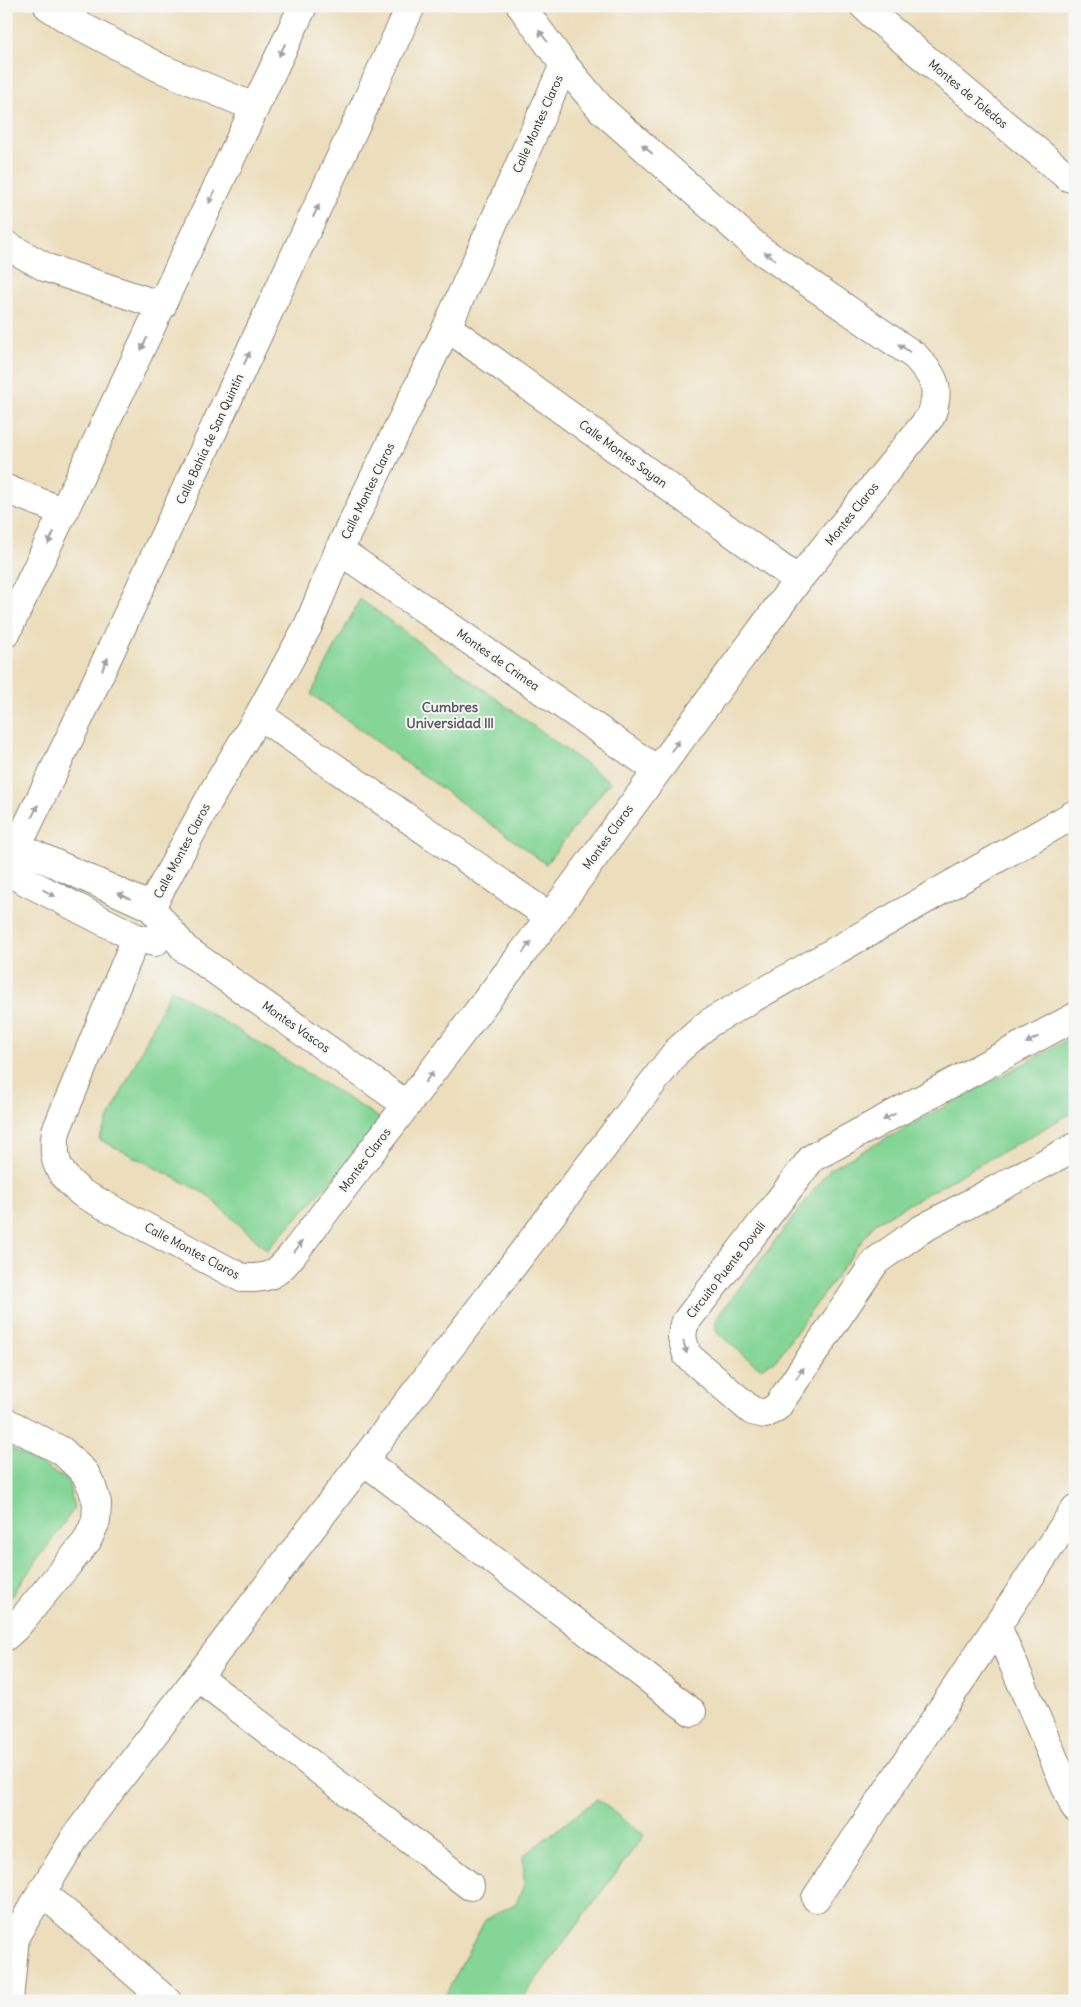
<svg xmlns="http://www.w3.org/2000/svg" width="1081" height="2007" font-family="Delius,sans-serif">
<rect width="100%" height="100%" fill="#f6f6f2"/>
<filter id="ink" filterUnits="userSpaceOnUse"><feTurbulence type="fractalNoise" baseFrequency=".02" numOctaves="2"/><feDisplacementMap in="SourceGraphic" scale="10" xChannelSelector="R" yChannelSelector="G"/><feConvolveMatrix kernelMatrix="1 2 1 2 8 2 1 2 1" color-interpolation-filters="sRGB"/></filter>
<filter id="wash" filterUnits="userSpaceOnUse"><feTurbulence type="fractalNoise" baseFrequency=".0096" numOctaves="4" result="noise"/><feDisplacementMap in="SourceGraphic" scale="20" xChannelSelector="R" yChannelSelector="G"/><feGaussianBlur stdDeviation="1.12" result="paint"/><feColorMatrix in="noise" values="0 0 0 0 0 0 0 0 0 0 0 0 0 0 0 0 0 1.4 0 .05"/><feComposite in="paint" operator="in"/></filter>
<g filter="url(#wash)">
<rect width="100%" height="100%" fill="#ecdebc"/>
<path fill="#84d596" stroke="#588060" d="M360 599 610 782 546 864 311 694Z
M171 989 386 1122 267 1250 206 1194 99 1139Z
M1075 1036V1111L875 1223 776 1360 760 1368 717 1333 715 1320 830 1169Z
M6 1445 68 1480 74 1509 10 1598 6 1600Z
M597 1799 644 1835 520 2001H447L444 1998 485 1920 516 1903 524 1885 523 1856Z"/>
</g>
<g filter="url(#ink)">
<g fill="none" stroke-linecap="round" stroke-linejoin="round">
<g stroke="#8c8474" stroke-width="30">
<path id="minor" d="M48 6 69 20 160 68 254 107
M864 6 879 20 1068 177 1075 179
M6 245 47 268 162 306
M447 327 798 580
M6 489 64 512
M339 550 657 770
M259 715 550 917
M18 847 151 907 185 949 407 1105
M6 871 136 938 155 942
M151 907 216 787 259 715 309 624 339 550 447 327 564 65
M136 938 56 1131C51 1162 59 1175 83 1194L242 1278C270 1279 276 1275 293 1254L550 917 798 580 931 416C941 387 935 378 915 356L758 248 601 109 564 65 521 6
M1075 1017 812 1158 684 1324 682 1337 687 1355 752 1411 765 1414 777 1407 876 1261 920 1230 1075 1147
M6 1422 62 1451 85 1473 92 1487 97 1503 96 1521 87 1541 16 1627 6 1636
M363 1460 692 1712
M997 1626 1075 1808
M198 1677 470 1886
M42 1892 167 2001
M816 1898 1075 1509
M9 2001 15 1936 78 1833 677 1051 709 1023 1075 814"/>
</g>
<g stroke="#8c8474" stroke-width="30">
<path id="tertiary" d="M6 633 303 6
M6 870 84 708 411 6"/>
</g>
<use href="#minor" stroke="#fff" stroke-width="28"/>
<use href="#tertiary" stroke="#fff" stroke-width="28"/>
</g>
<defs><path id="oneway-solid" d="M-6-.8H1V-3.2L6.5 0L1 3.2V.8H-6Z" transform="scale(1.25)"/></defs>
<g fill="#a0a0a0">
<use href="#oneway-solid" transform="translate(543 36) rotate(-127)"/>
<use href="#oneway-solid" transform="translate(282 50) rotate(116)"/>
<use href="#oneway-solid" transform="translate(647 149) rotate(-138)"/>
<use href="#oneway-solid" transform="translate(212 197) rotate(115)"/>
<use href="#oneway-solid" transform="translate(316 211) rotate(-65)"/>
<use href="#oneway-solid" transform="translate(770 256) rotate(-145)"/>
<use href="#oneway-solid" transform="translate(144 344) rotate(115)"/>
<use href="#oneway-solid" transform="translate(904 348) rotate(-145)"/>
<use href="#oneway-solid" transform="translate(247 358) rotate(-65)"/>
<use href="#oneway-solid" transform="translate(51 538) rotate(115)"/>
<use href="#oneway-solid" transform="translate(105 664) rotate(-65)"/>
<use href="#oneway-solid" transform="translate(675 746) rotate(-53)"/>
<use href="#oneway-solid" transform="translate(35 811) rotate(-64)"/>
<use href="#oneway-solid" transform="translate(49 893) rotate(28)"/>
<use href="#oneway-solid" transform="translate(124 896) rotate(-155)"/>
<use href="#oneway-solid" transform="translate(527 947) rotate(-53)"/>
<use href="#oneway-solid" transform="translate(1032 1040) rotate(152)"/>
<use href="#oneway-solid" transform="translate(429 1077) rotate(-53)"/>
<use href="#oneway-solid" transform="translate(889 1117) rotate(152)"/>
<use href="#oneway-solid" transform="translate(298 1247) rotate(-53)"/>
<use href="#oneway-solid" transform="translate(685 1347) rotate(75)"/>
<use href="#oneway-solid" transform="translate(800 1373) rotate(-56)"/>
</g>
</g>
<g text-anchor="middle" stroke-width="4" stroke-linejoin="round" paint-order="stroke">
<g font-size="12" fill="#2b2b2b" stroke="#f6f6f2">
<text transform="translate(968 94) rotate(40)" y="4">Montes de Toledos</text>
<text transform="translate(538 124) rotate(-66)" y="4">Calle Montes Claros</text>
<text transform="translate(210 439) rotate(-65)" y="4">Calle Bahía de San Quintín</text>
<text transform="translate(623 454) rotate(36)" y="4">Calle Montes Sayan</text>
<text transform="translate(368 491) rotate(-64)" y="4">Calle Montes Claros</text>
<text transform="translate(852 514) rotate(-51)" y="4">Montes Claros</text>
<text transform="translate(498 660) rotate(35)" y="4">Montes de Crimea</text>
<text transform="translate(608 837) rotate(-54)" y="4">Montes Claros</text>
<text transform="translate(182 851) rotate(-62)" y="4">Calle Montes Claros</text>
<text transform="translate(296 1027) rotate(35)" y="4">Montes Vascos</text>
<text transform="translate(365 1160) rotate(-53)" y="4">Montes Claros</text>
<text transform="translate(192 1251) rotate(28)" y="4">Calle Montes Claros</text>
<text transform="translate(726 1270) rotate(-52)" y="4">Circuito Puente Dovali</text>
</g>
<g font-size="14" font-weight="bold" fill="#5e5869" stroke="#f6f6f2">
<text x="450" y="712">Cumbres<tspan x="450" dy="16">Universidad lll</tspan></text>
</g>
</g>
<rect width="1081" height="2007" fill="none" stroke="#f6f6f2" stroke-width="25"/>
</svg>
